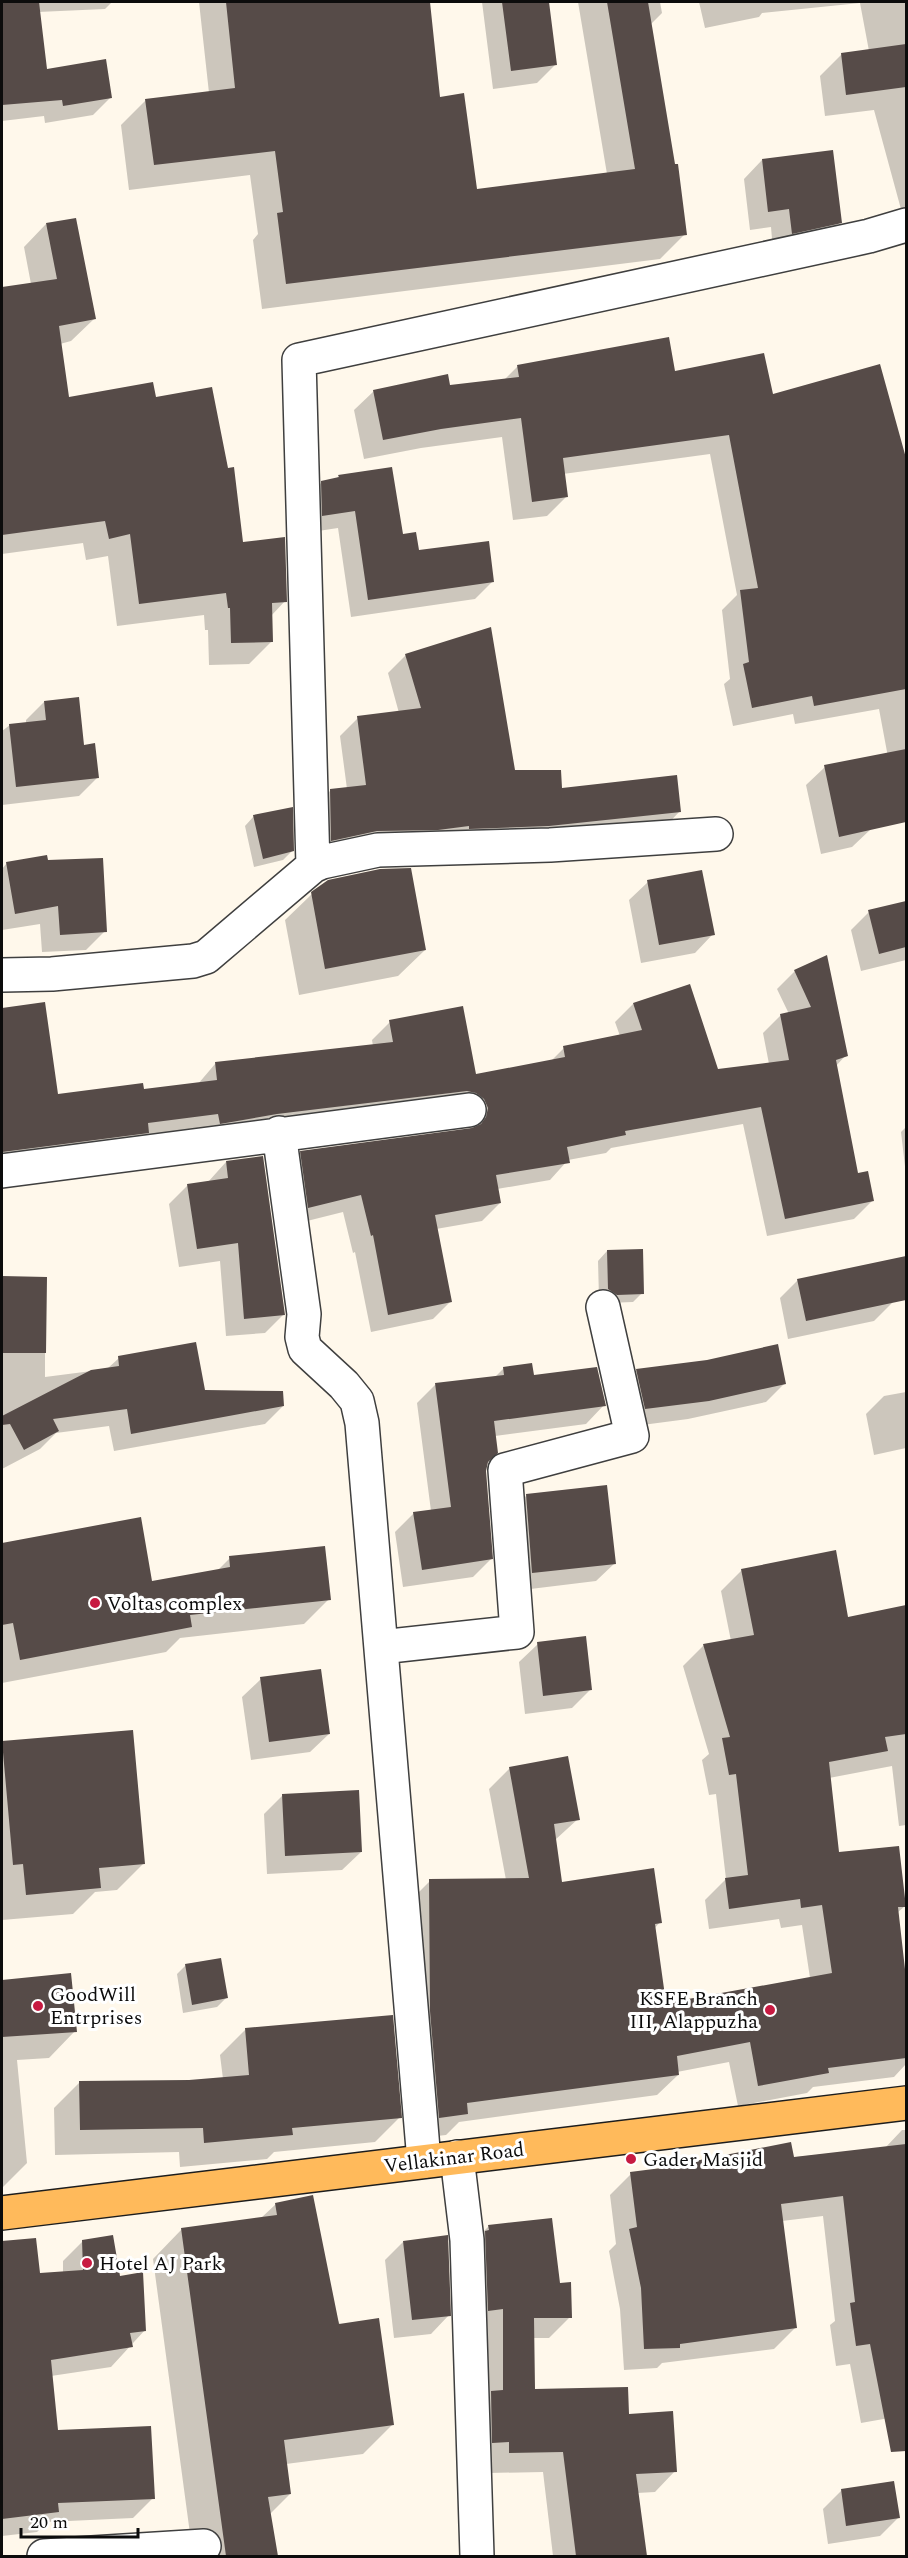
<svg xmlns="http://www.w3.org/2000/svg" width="908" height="2558" font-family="Spectral,serif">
<rect width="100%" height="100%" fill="#fff8eb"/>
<path fill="#0003" d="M2 2H112L105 9 38 12 46 70 110 98 93 115 45 123 44 116 2 121Z
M199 2H323V4L348 2H429L438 98 475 190 607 174 578 2H660L662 13 650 25 685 234 660 259 262 309 253 240 258 234 250 175 129 190 121 125 146 100 209 93Z
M482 2H547L556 64 537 83 493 89Z
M699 2H906V223L905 224 874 110 825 116 820 76 842 54 869 51 860 3 762 13 759 17 705 28Z
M762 160 840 222 822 241 773 251 771 227 750 230 744 179Z
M46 224 94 319 71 341 60 344 68 399H155L242 544 285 601 271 616 272 641 249 664 209 665 208 630H205L204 615 117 626 108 556 86 560 83 543 2 554V288L31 284 24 247Z
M668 339 674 373 772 396 879 365 906 464V781L893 784 879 709 795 724 793 714 733 726 724 684 730 679 722 610 737 595 710 454 563 474 566 497 547 516 513 520 502 437 421 448 364 459 354 410 374 391 449 387 504 380 517 367Z
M339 476 417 552 493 581 475 599 351 617 338 528 305 533 304 500 322 482 336 479Z
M406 655 513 772 560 790 680 811 662 830 314 858 312 809 330 791 347 789 340 736 358 718 399 713 388 673Z
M44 702 83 747 98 777 79 796 2 805V731L10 725 26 723V720Z
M825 767 871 829 852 847 821 854 806 785Z
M254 816 292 851 283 860 254 867 245 826Z
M47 862 105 931 86 950 42 952 40 924 2 930V869L7 863Z
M648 882 713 934 695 953 641 963 629 900Z
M312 894 425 950 398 976 299 995 285 920Z
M906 902V960L861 971 851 930 869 912Z
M795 971 846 1055 836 1066 857 1174 872 1201 854 1219 767 1236 743 1124 611 1148 606 1153 568 1160 550 1180 497 1189 500 1203 482 1221 436 1229 451 1301 433 1319 371 1332 355 1252 353 1253 343 1212 291 1225 283 1170 301 1152 470 1130V1126L2 1167V1010L44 1004 57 1096 142 1091 198 1084 215 1064 373 1046 372 1040 390 1022 475 1076 550 1062 564 1048 620 1036 615 1022 633 1004 717 1070 769 1064 763 1033 781 1015 789 1014 777 989Z
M906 1127V1175L901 1132Z
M226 1162 284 1314 265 1333 226 1336 220 1261 179 1267 169 1204 188 1185 208 1182Z
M607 1251 642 1293 633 1302 607 1303 599 1298 598 1261Z
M2 1278H45V1377L107 1369 119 1358 204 1392 283 1406 265 1424 114 1451 109 1426 56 1433 40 1449 2 1469Z
M798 1280 893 1302 874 1321 788 1339 780 1298Z
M504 1368 604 1405 586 1424 495 1436 485 1471 491 1559 473 1577 403 1587 395 1532 414 1513 431 1511 417 1403 435 1385 495 1377Z
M637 1370 785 1383 766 1402 688 1419 627 1427 618 1389Z
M906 1392V1448L874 1455 866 1414 884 1396Z
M526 1496 615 1563 596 1581 514 1591 508 1514Z
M139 1519 151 1583 216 1572 230 1558 329 1599 304 1624 180 1638 166 1652 2 1683V1545Z
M742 1570 847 1619 906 1607V1825L899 1826 892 1766 829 1778 838 1853 905 1906 897 1913 906 1991V2064L894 2077 813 2087 807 2093 738 2106 729 2062 677 2072 678 2075 657 2095 459 2122 446 2135 419 2138 409 1902 430 1881 506 1880 489 1789 510 1768 578 1819 555 1840 560 1884 660 1922 654 1929 664 2005 810 1978 802 1925 781 1928 779 1919 709 1929 705 1900 726 1879 716 1794 709 1795 702 1760 709 1754 683 1666 704 1645 731 1641 721 1591Z
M538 1644 590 1690 572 1708 525 1714 519 1662Z
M261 1679 329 1734 310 1752 251 1760 242 1697Z
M3 1743 143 1864 117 1890 95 1892 73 1914 2 1920Z
M283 1795 361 1852 342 1870 267 1874 264 1814Z
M186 1965 226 1998 217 2007 183 2013 177 1974Z
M69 1975 75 2031 49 2058 17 2060 27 2163 2 2188V1981Z
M245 2030 400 2117 375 2142 274 2152 267 2159 180 2167 179 2152 55 2155 54 2108 79 2083 189 2082 223 2079 220 2055Z
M902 2130H906V2415L861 2423 850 2364 836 2366 830 2325 835 2321 823 2216 782 2221 795 2328 774 2349 662 2363 657 2368 624 2370 620 2309 609 2251 616 2244 610 2195 631 2174 885 2148Z
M276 2204 393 2424 363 2454 286 2464 290 2494 270 2514 277 2556H193L153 2259 182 2229 261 2218Z
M489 2226 559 2284 570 2317 549 2338H533V2390L627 2415 675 2471 655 2492 637 2493 645 2556H553L543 2472 489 2473 468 2247Z
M35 2239 39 2275 63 2273V2261L83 2241 119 2277 145 2330 111 2367 51 2376 57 2432 153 2498 133 2518 47 2522 37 2532 2 2536V2243Z
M403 2242 449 2315 431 2334 394 2338 385 2260Z
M842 2490 899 2517 880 2536 828 2544 823 2509Z"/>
<path fill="#564b48" d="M2 2H39L47 69 106 59 112 98 63 106 62 100 2 105Z
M226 2H430L440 97 464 93 477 189 635 169 607 2H648L675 164H678L687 235 286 284 277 213 283 212 275 151 154 165 145 99 235 88Z
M502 2H549L557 65 511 71Z
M906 44V87L846 95 841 53Z
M833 150 842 223 792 234 789 209 768 212 762 159Z
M76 218 96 319 59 326 69 397 153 382 156 397 212 387 228 468 234 467 243 542 285 537 287 602 272 603 273 642 231 643 230 608H228L226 593 139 604 130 534 109 539 105 521 2 535V287L57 279 46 223Z
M669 337 675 371 764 353 773 394 880 364 906 458V689L814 706 812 696 752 708 743 664 749 662 740 590 758 588 729 435 563 458 568 497 532 502 521 418 441 429 383 440 373 390 448 374 450 385 519 377 517 365Z
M392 467 403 534 416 532 419 550 489 541 494 582 368 600 355 511 322 516 321 481 339 477 338 475Z
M491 627 515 770H561L562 788 677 775 681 812 549 826 469 829V826L438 830 377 831 331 841 330 789 366 785 357 716 421 708 405 654Z
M79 697 84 745 95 743 99 778 16 787 9 724 46 720 44 701Z
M906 749V822L839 837 824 765Z
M293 807 294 851 263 859 253 815Z
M47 855 48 860 103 858 107 932 60 935 58 906 15 914 6 862Z
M411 868 426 950 325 969 311 892 328 880 380 869Z
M702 870 715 935 659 945 647 880Z
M906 901V947L879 954 868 910Z
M827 955 848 1056 836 1060 858 1173 868 1171 874 1201 785 1219 761 1107 625 1131 626 1135 567 1147 570 1163 496 1175 501 1203 435 1215 452 1302 388 1315 373 1235 371 1236 361 1195 308 1208 300 1151 472 1128 481 1124 486 1117 488 1108 484 1099 476 1093 467 1091 277 1114 220 1124 218 1114 148 1123 149 1133 2 1152V1008L45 1002 58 1094 143 1083 144 1089 217 1080 215 1062 393 1042 389 1020 463 1006 476 1074 565 1057 563 1046 642 1030 633 1003 690 984 718 1069 789 1060 780 1014 811 1007 794 970Z
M263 1156 285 1315 244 1319 238 1243 197 1249 187 1184 228 1178 226 1161Z
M643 1249 644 1294 617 1295 608 1289 607 1250Z
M906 1256V1300L806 1321 797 1279Z
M2 1276 47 1277 46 1353H2Z
M196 1342 205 1390 283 1391 284 1406 131 1434 127 1409 53 1419 59 1431 24 1450 10 1424 2 1425V1416L91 1370 119 1366 118 1356Z
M778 1344 786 1384 709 1401 645 1409 636 1369 707 1360Z
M532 1363 534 1375 597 1367 606 1406 494 1421 498 1453 488 1462 486 1471 493 1559 422 1570 413 1512 451 1507 435 1383 504 1375 503 1367Z
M607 1485 616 1564 532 1573 526 1494Z
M141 1517 152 1581 230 1567 229 1556 325 1546 331 1600 190 1615 192 1627 20 1660 13 1623 2 1625V1543Z
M836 1550 848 1617 906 1605V1734L885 1737 888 1751 829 1762 839 1852 899 1846 906 1907H898L906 1978V2058L828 2068 829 2073 758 2086 750 2042 677 2056 679 2075 467 2103 468 2114 439 2118 430 2011 429 1879 529 1878 509 1767 568 1756 580 1820 554 1824 562 1882 654 1868 662 1923 655 1924 666 2003 832 1973 822 1905 801 1908 800 1899 729 1909 725 1878 748 1875 736 1774 729 1775 722 1738 730 1737 703 1644 754 1635 741 1569Z
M586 1636 592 1690 543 1696 537 1642Z
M321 1669 330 1734 269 1742 260 1677Z
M133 1730 145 1864 99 1868 101 1888 26 1895 23 1864 13 1865 2 1741Z
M359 1790 362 1852 285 1856 282 1794Z
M221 1958 228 1998 192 2005 185 1964Z
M71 1973 77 2032 2 2037V1980Z
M393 2015 402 2118 292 2128 293 2135 204 2143 203 2128 80 2130 79 2081 189 2080 249 2075 245 2028Z
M791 2142 794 2157 906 2144V2451L891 2452 870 2344 856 2346 850 2303 855 2302 843 2196 781 2204 797 2328 680 2344V2348L644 2349 641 2288 629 2229 637 2227 630 2172 685 2165V2163Z
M313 2195 339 2324 379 2318 394 2425 284 2440 291 2494 268 2497 278 2556H226L181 2228 277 2215 275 2203Z
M552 2218 560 2283 571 2282 572 2318H534L535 2389 628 2387 629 2414 673 2411 677 2472 636 2474 647 2556H576L563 2452 509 2453V2442L492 2443 491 2391 503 2390V2309L488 2311 485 2231 489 2230 488 2225Z
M113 2235 120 2276 143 2272 146 2331 130 2333 133 2347 51 2360 58 2430 151 2426 155 2499 58 2503 59 2512 2 2519V2241L36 2238 40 2273 83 2270 82 2240Z
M448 2235 451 2316 412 2320 403 2241Z
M894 2481 900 2518 846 2526 841 2489Z"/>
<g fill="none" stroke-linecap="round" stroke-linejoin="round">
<g stroke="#3f3f3f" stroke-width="36">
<path id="minor" d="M313 866 299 360 869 236 906 225
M2 975 52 974 193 961 206 957 313 866 322 862 378 850 550 845 716 834
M279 1133 304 1314 302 1337 305 1349 344 1385 357 1401 362 1423 424 2161
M2 1171 469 1110
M381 1647 517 1632 505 1470 632 1436 603 1307
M457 2157 467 2240 477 2556
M44 2556 204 2546"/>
</g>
<g stroke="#1d1d1d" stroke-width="36">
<path id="major" d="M2 2213 906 2103"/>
</g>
<use href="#minor" stroke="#fff" stroke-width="33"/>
<use href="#major" stroke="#ffba5b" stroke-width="33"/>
</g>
<g fill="#c71a41" stroke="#fff" stroke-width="2">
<circle cx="95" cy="1603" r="6"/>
<circle cx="38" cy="2006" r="6"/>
<circle cx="770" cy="2010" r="6"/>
<circle cx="631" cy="2159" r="6"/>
<circle cx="87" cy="2263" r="6"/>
</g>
<g text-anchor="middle" stroke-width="6" stroke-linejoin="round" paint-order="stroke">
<g font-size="20" fill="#0c0c0c" stroke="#fff" text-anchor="start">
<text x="107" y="1610">Voltas complex</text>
<text x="50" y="2001">GoodWill<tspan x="50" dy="23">Entrprises</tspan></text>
<text x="758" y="2005" text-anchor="end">KSFE Branch<tspan x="758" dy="23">III, Alappuzha</tspan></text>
<text x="643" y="2166">Gader Masjid</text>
<text x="99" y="2270">Hotel AJ Park</text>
</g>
<g font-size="20" fill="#0c0c0c" stroke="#fff">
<text transform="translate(454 2157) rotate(-7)" y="7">Vellakinar Road</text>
</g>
</g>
<rect width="908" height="2558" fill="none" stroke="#0c0c0c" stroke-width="6"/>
<path d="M21 2528v9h117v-9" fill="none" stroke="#0c0c0c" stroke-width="3"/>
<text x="30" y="2528" font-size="18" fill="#0c0c0c" stroke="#ffffff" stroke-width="4.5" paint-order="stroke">20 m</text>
</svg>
